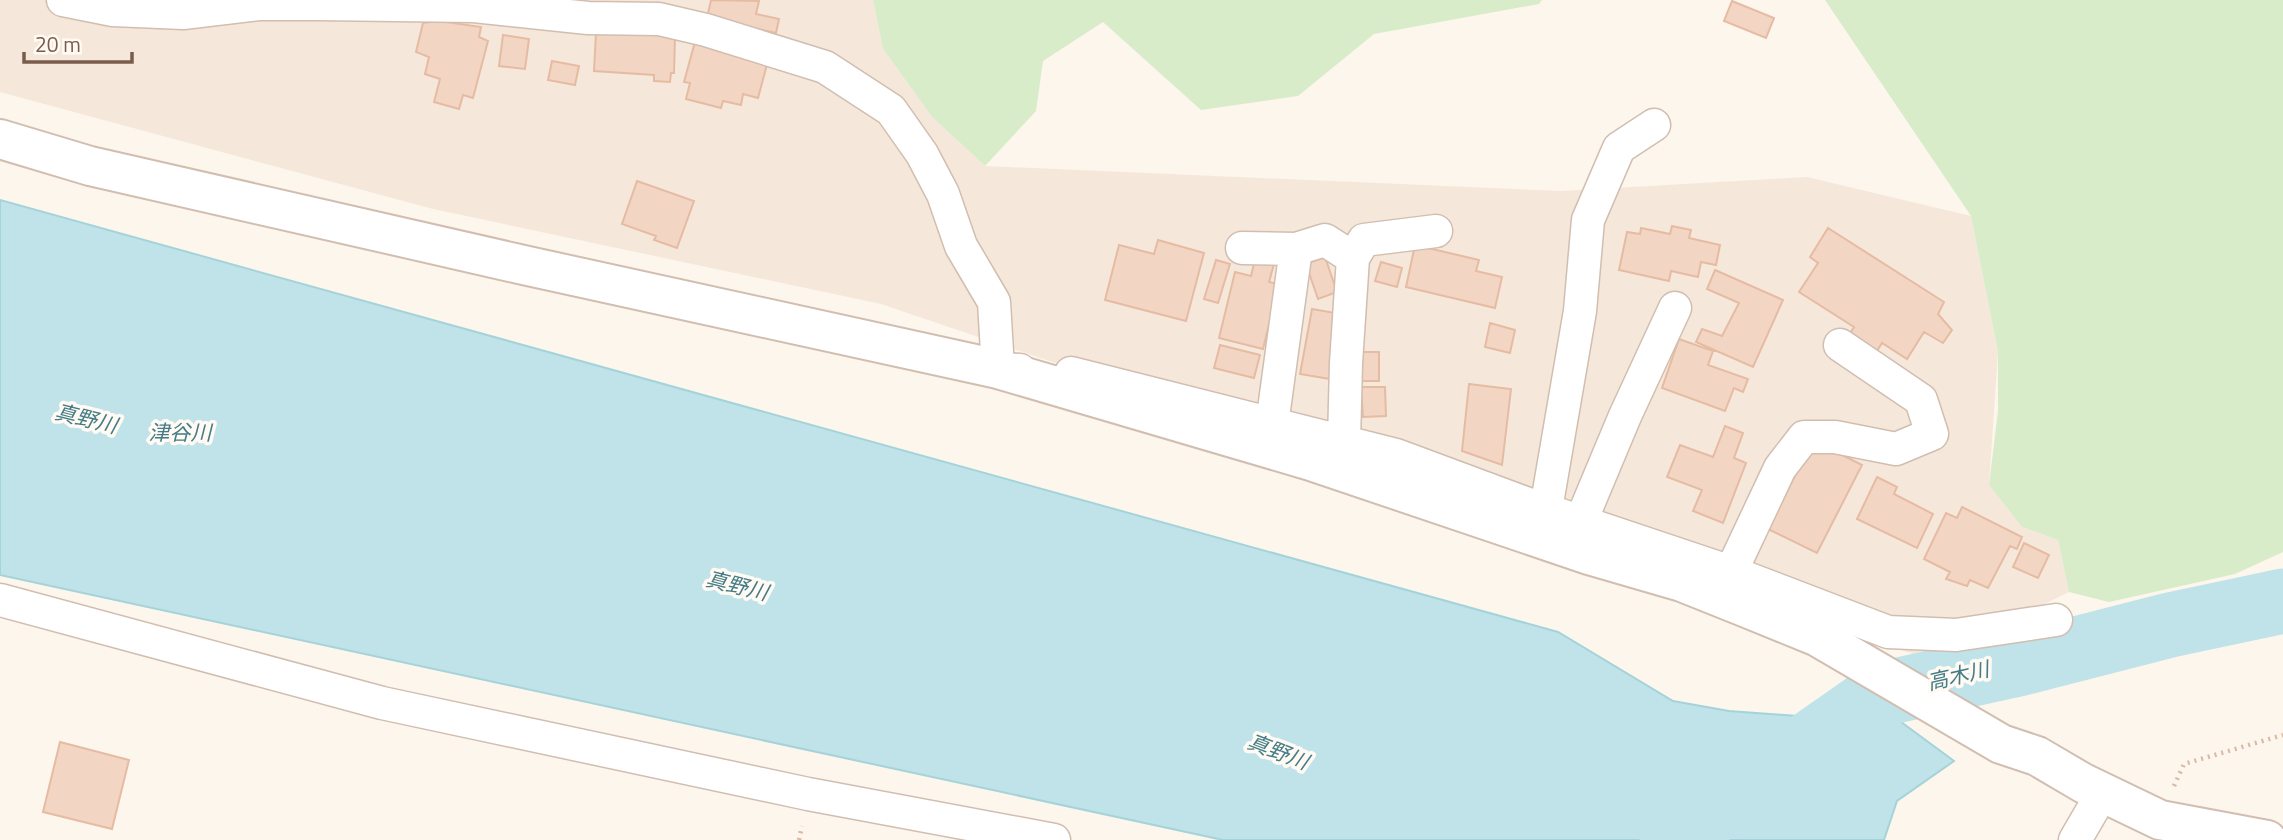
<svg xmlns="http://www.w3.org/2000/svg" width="2283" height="840" font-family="'Titillium Web','Noto Sans JP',sans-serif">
<rect width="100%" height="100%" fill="#fdf6ec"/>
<path fill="#f5e8da" d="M0 0H873L883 49 932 117 985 166 1561 191 1807 177 1971 216 1998 352 1989 485 2022 527 2058 540 2069 592 1931 660 881 304 433 209 0 92Z"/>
<path fill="#d8ecc9" d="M873 0H1542L1539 4 1374 34 1298 96 1201 110 1103 22 1043 61 1036 111 985 166 932 117 883 49Z
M1825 0H2283V552L2235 574 2109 602 2069 592 2058 540 2022 527 1989 485 1998 411V352L1971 216Z"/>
<path fill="#bfe3e8" stroke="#a5d3da" stroke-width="2" d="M0 200 1558 632 1673 701 1729 711 1797 716 1878 705 1954 761 1897 801 1884 840H1223L0 575Z"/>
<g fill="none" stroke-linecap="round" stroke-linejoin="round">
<path stroke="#bfe3e8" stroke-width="65" d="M1672 840 1881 694 2018 664 2170 625 2283 601"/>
</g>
<path fill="#f3d5c3" stroke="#e6bba3" stroke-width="2" d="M711 0 759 1 756 14 779 19 776 33 707 18Z
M1732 1 1774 18 1766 38 1724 21Z
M439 21 481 27 479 37 488 41 473 98 463 95 459 109 434 102 440 79 425 74 429 57 416 52 423 23Z
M596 32 675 36 674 73H671L670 82 654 81V75L594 71Z
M503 35 529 39 525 69 499 66Z
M696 38 769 57 758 98 743 94 741 105 723 101 721 108 686 99 690 83 684 82Z
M552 61 579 66 575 85 548 80Z
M637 181 694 201 677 248 654 240 656 236 622 224Z
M1672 226 1691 230 1689 238 1720 245 1716 265 1701 262 1698 277 1671 271 1669 281 1619 270 1627 232 1640 234 1641 228 1670 234Z
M1828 228 1944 302 1938 314 1952 330 1943 343 1924 332 1907 359 1882 343 1875 354 1848 337 1854 327 1799 292 1818 263 1810 257Z
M1158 240 1204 253 1186 321 1105 300 1119 245 1154 254Z
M1415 245 1479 260 1476 271 1502 277 1495 308 1406 287Z
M1325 257 1337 292 1318 299 1306 264Z
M1255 259 1274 264 1269 282 1279 284 1263 349 1219 338 1235 272 1251 276Z
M1216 260 1230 264 1218 303 1204 299Z
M1381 262 1402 268 1397 287 1375 281Z
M1715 270 1783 300 1753 367 1696 342 1702 329 1722 336 1739 303 1707 289Z
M1312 309 1341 314 1330 379 1300 374Z
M1490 323 1515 330 1510 353 1485 347Z
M1679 339 1713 351 1708 365 1748 379 1743 392 1734 388 1725 411 1662 388Z
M1220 345 1260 355 1254 378 1214 368Z
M1357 352H1379V381H1357Z
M1469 384 1511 389 1502 465 1462 451Z
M1361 387H1385L1386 416 1363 417Z
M1725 426 1743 433 1734 458 1746 463 1723 523 1693 511 1702 490 1667 477 1680 445 1713 457Z
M1813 440 1862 465 1817 553 1768 529Z
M1877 477 1897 487 1894 494 1933 514 1917 548 1857 519Z
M1962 507 2022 537 2017 549 2010 546 1988 588 1970 580 1967 586 1946 579 1950 572 1924 559 1946 513 1957 518Z
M2024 543 2049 555 2038 578 2013 567Z
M60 742 129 760 112 829 43 812Z"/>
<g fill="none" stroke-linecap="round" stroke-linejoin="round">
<g stroke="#d1beb0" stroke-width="35">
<path id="minor" d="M63 0 113 10 183 13 259 4H318L474 6 588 18 659 19 706 30 825 67 891 110 922 154 943 194 961 246 994 302 998 369 1020 370
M1242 248 1296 249 1272 424
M1296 249 1325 240 1353 258
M1071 373 1396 455 1528 504 1731 572 1888 632 1956 635 2056 620
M1344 442 1346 363 1353 258 1364 240 1436 231
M1546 509 1580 311 1588 220 1619 148 1654 125
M1581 521 1625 416 1675 308
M1731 572 1780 468 1804 437H1835L1896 449 1932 434 1921 400 1840 345
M0 600 382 703 808 794 1054 840
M2075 840 2103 792"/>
</g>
<g stroke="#d1beb0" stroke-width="42">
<path id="tertiary" d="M0 139 90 166 528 266 998 369 1311 461 1589 555 1682 582 1747 608 1818 637 2001 744 2037 756 2083 783 2160 820 2267 840"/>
</g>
<path stroke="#d9b8a5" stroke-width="4.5" stroke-dasharray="2 5" stroke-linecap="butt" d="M2174 786 2184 764 2283 735
M799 840 802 826"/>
<use href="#minor" stroke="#fff" stroke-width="32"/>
<use href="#tertiary" stroke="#fff" stroke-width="38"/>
</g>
<g text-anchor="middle" stroke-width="7" stroke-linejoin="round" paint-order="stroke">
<g font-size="21" font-style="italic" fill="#437c86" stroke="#fffaf3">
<text transform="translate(86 419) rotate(14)" y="7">真野川</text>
<text x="180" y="440">津谷川</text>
<text transform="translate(737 586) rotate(14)" y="7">真野川</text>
<text transform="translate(1958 676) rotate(-13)" y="7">高木川</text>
<text transform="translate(1278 752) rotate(21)" y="7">真野川</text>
</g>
</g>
<path d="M24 52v10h108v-10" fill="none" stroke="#7a5c4d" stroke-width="3.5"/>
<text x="35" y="52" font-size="21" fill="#7a5c4d" stroke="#fffaf3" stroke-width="5" paint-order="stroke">20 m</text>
</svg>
